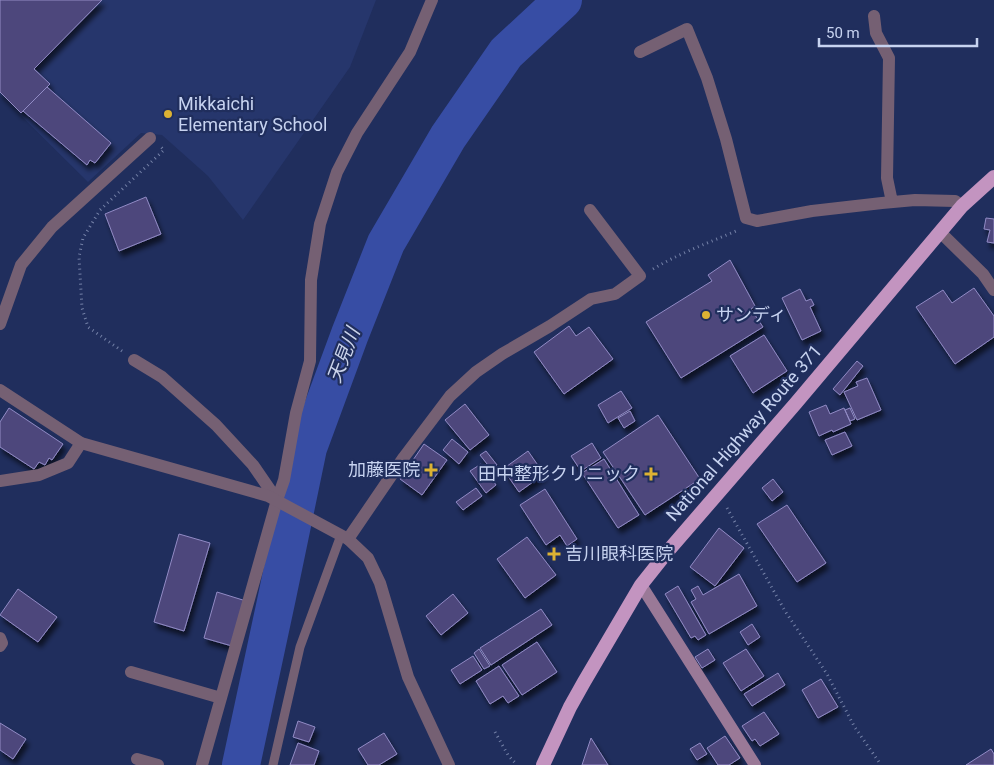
<svg xmlns="http://www.w3.org/2000/svg" width="994" height="765" font-family="Roboto,'Noto Sans JP',sans-serif">
<defs>
<filter id="shadow"><feDropShadow dx="3" dy="5.5" stdDeviation="2.5" flood-color="#0009"/></filter>
</defs>
<rect width="100%" height="100%" fill="#202e5d"/>
<path fill="#26366c" d="M0 0H376L350 67 243 220 208 176 162 135 141 133 88 182 0 95Z"/>
<g fill="none" stroke-linecap="round" stroke-linejoin="round">
<path stroke="#374da4" stroke-width="38" d="M241 765 277 597 308 448 350 334 386 243 448 137 506 53 563 0"/>
</g>
<path fill="#4e467b" stroke="#918bc5" filter="url(#shadow)" d="M0 0H102L34 69 50 84 21 113 0 92Z
M47 87 111 143 95 163 90 160 87 165 23 111Z
M146 197 161 234 119 251 105 214Z
M986 218 994 219V243L987 242 990 230 984 229Z
M730 260 755 306 751 309 763 327 681 378 646 322 712 281 708 275Z
M974 288 994 316V337L955 364 916 307 943 290 952 303Z
M800 289 806 301 811 299 814 305 810 307 821 331 802 340 782 298Z
M569 326 576 336 589 327 613 359 564 394 534 352Z
M764 335 787 371 753 393 730 356Z
M857 361 863 366 840 395 833 389Z
M867 378 881 410 857 420 844 392 858 386 856 382Z
M621 391 632 408 608 423 598 405Z
M465 404 489 435 470 450 445 420Z
M826 405 830 414 844 408 851 424 833 432 832 430 819 436 809 412Z
M9 408 63 444 52 460 49 458 45 465 39 462 34 469 0 447V422Z
M850 408 855 419 850 421 845 410Z
M630 411 635 421 624 428 618 418Z
M658 415 700 479 645 515 603 452Z
M845 432 852 446 832 455 825 440Z
M452 439 468 452 459 464 443 450Z
M592 443 601 458 581 471 571 456Z
M424 444 447 460 422 495 400 479Z
M486 451 497 465 491 469 480 455Z
M528 451 544 474 519 492 503 469Z
M604 459 639 515 618 528 582 473Z
M481 464 496 485 486 493 470 471Z
M773 479 783 492 772 501 762 488Z
M476 488 482 496 463 510 456 502Z
M545 489 577 539 567 546 560 535 546 545 520 505Z
M787 505 826 563 797 582 757 524Z
M719 528 744 548 715 586 690 567Z
M179 534 210 543 184 631 154 622Z
M527 537 556 575 525 598 497 559Z
M739 574 757 606 709 634 691 602 696 599 691 590 698 586 703 595Z
M678 586 706 635 698 640 695 636 691 638 665 594Z
M18 589 57 617 38 642 0 615Z
M217 592 246 601 232 646 204 638Z
M453 594 468 613 441 635 426 616Z
M541 609 552 625 491 665 480 648Z
M752 624 760 637 748 645 740 632Z
M537 642 557 672 522 695 502 665Z
M479 649 490 666 484 669 474 653Z
M708 649 715 660 702 668 695 657Z
M746 649 764 676 741 691 723 663Z
M473 656 482 670 460 684 451 670Z
M499 666 519 696 508 703 503 696 490 704 476 681Z
M778 673 785 685 752 706 744 694Z
M821 679 838 707 818 718 802 690Z
M764 712 779 734 760 746 755 739 752 741 742 726Z
M298 721 315 727 309 742 293 737Z
M0 723 26 739 13 759 0 750Z
M384 733 397 754 379 765H368L358 749Z
M725 736 740 758 729 765H718L707 748Z
M591 738 608 765H582Z
M298 743 319 751 314 765H290Z
M700 743 707 754 697 760 690 749Z
M991 749 994 754V765H966Z"/>
<g fill="none" stroke-linecap="round" stroke-linejoin="round">
<path stroke="#7582a8" stroke-width="3" stroke-dasharray="1 4" stroke-linecap="butt" d="M653 269C680 253 708 243 736 231
M122 351 88 327 82 308 79 257 83 238 100 210 164 150 161 147
M727 508 785 611 827 674 854 726 881 765
M495 732 508 755 517 765"/>
<path stroke="#756073" stroke-width="9" d="M273 765 300 647 341 535"/>
<path stroke="#756073" stroke-width="12" d="M874 16 876 33 889 58 887 178 892 202
M640 52 687 29 707 78 726 139 746 218 757 221 812 211 882 203 915 200 955 201 962 206
M940 232 983 274 994 290
M0 324 21 265 52 227 150 138
M134 360 162 377 216 425 253 465 277 500
M0 481 39 475 68 463 81 443
M348 539 404 457 450 396 476 372 502 354 550 326 591 299 615 294 640 276 590 210
M0 638 2 643 0 646
M131 672 221 698
M137 759 158 765
M202 765 277 500 284 480 296 413 310 361 311 280 320 224 337 172 357 133 410 52 432 0"/>
<path stroke="#756073" stroke-width="12" d="M0 390 81 443 268 496 348 539 368 558 380 583 408 677 449 765"/>
<path stroke="#9a7997" stroke-width="12" d="M641 585 755 765"/>
<path stroke="#c394c0" stroke-width="14" d="M543 765 570 707 584 682 641 585 668 551 796 403 962 206 994 177"/>
</g>
<g fill="#dcb233" stroke="#202e5d" stroke-width="2">
<circle cx="168" cy="114" r="5"/>
<circle cx="706" cy="315" r="5"/>
<path d="M428.5 462.5h5v5h5v5h-5v5h-5v-5h-5v-5h5z"/>
<path d="M648.5 466.5h5v5h5v5h-5v5h-5v-5h-5v-5h5z"/>
<path d="M551.5 546.5h5v5h5v5h-5v5h-5v-5h-5v-5h5z"/>
</g>
<g text-anchor="middle" stroke-width="4.5" stroke-linejoin="round" paint-order="stroke">
<g font-size="18" fill="#c7d3f0" stroke="#202e5d" text-anchor="start">
<text x="178" y="110">Mikkaichi<tspan x="178" dy="21">Elementary School</tspan></text>
<text x="716" y="321">サンディ</text>
<text x="420" y="476" text-anchor="end">加藤医院</text>
<text x="640" y="480" text-anchor="end">田中整形クリニック</text>
<text x="565" y="560">吉川眼科医院</text>
</g>
<g font-size="18" fill="#c7d3f0" stroke="#202e5d">
<text transform="translate(744 433) rotate(-49)" y="6">National Highway Route 371</text>
</g>
<g font-size="19" font-style="italic" fill="#cad3ea" stroke="#202e5d">
<text transform="translate(343 355) rotate(-69)" y="7">天見川</text>
</g>
</g>
<path d="M819 38v8h158v-8" fill="none" stroke="#c7d3f0" stroke-width="2.5"/>
<text x="826" y="38" font-size="15" fill="#c7d3f0" stroke="#202e5d" stroke-width="4" paint-order="stroke">50 m</text>
</svg>
